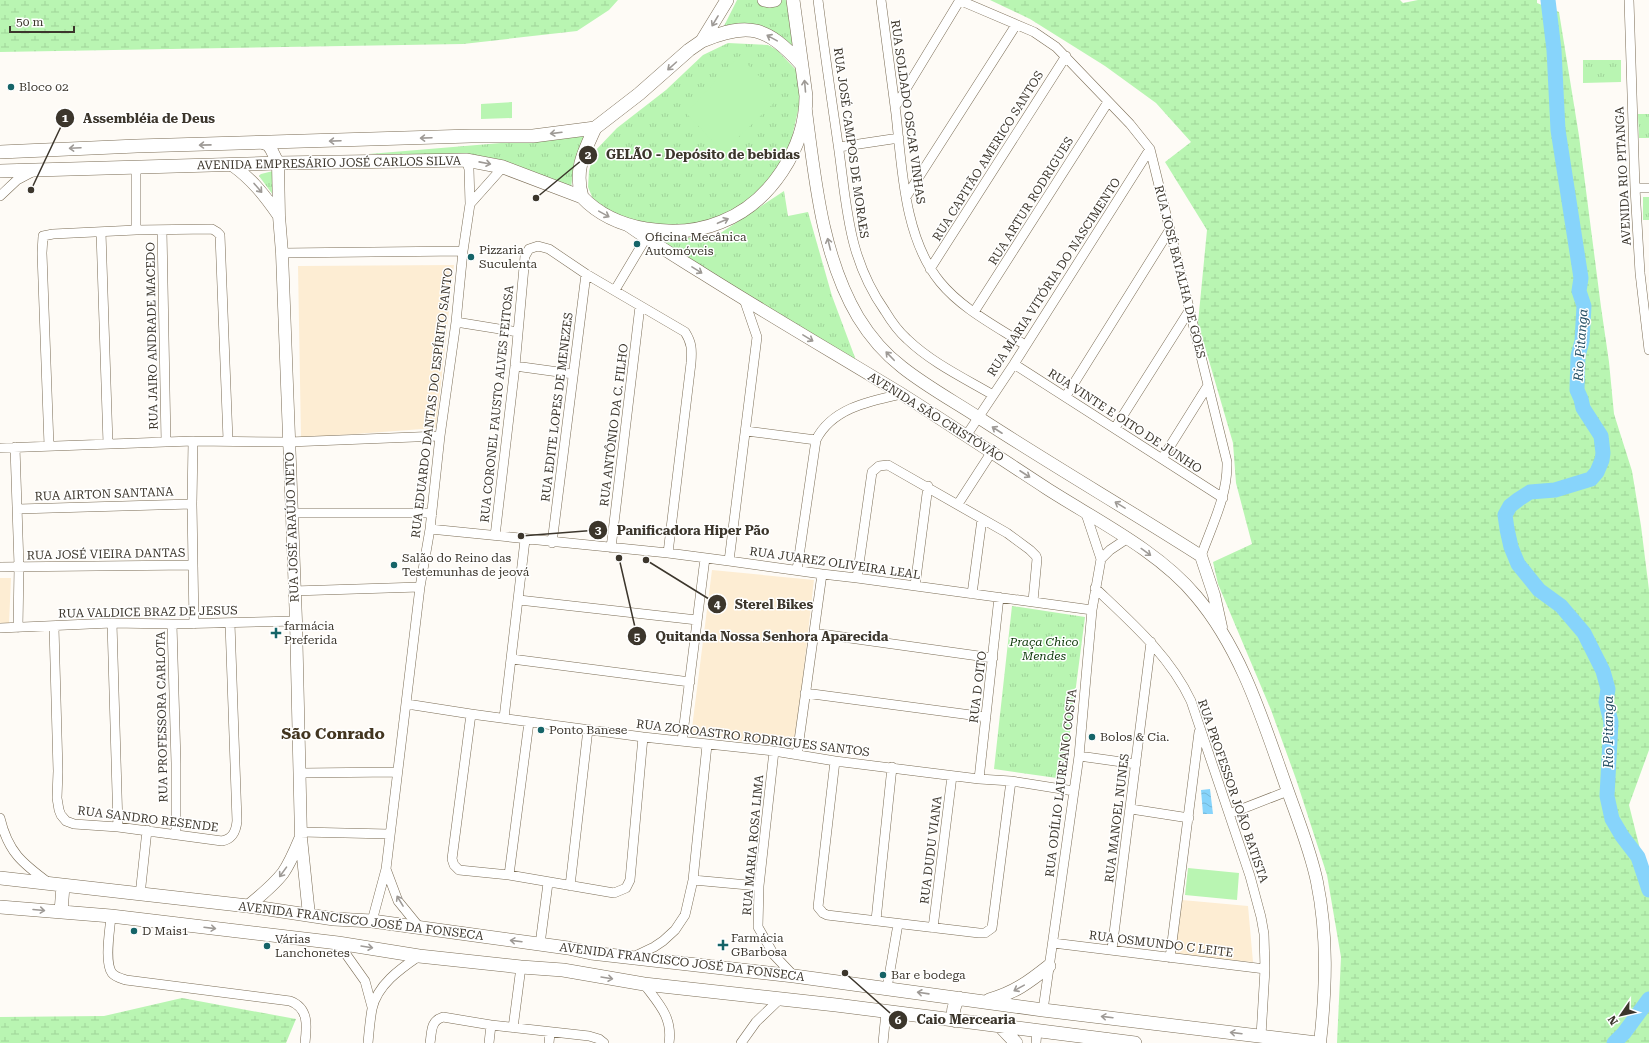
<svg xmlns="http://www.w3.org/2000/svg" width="1649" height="1043" font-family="'Roboto Serif',serif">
<defs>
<pattern id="grass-tufts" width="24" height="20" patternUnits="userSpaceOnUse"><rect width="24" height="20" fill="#b9f5b2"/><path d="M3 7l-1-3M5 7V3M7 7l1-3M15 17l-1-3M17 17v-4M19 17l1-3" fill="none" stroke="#a0d399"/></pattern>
<pattern id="wetland-marsh" width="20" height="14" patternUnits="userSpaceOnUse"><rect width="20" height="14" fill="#b9f5b2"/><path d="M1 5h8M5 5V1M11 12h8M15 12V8" fill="none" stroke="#a0d399"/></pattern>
<pattern id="water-waves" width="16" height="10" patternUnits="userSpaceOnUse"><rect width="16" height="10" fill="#87d4fb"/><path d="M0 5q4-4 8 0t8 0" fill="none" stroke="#75b7d7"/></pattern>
</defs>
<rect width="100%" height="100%" fill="#fefbf6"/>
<path fill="#fdedd3" d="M454 265 436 428 301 438 298 266Z
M712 570 814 580 795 747 691 736Z
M0 578H11L9 624H0Z
M1182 900 1248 906 1253 962 1174 956Z"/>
<path fill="url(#grass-tufts)" d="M737 0H788L795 51 768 33 720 34Z
M728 43 768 45 777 50 797 71 802 93 790 146 760 194 712 221 685 226 633 222 610 211 593 199 588 187 589 171 594 152 617 128 666 90 703 55Z
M1583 60H1621V82L1583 83Z
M1638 114H1649V138H1639Z
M586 134 574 162 571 188 464 156 369 154 561 138Z
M273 171 276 199 259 176 261 174Z
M784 191 788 216 808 212 832 296 857 363 660 240 716 236Z
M1643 197H1649V220H1643Z
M1012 606 1085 617 1064 779 994 769Z"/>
<path fill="url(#wetland-marsh)" d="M0 0H618L609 10 577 31 463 44 0 52Z
M990 0H1400L1403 3 1418 0H1537V3L1559 12 1579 136 1601 307 1609 362 1614 414 1632 471 1641 526 1649 590V750L1629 805 1641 853 1649 875V1043H1337L1341 957 1327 875 1296 779 1271 710 1218 584 1213 562 1252 544 1236 483 1233 443 1198 323 1207 230 1165 162 1191 142 1156 103 1105 66 1030 19Z
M182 998 296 1019 286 1043H0V1017L104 1016Z"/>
<path fill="#b9f5b2" d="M739 56 780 97 723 152 686 113Z
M512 102V118L481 119V104Z
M1188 868 1239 873 1237 900 1185 895Z"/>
<path fill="url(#water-waves)" d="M1210 789 1213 814H1203L1201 790Z"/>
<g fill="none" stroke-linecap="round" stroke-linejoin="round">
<path stroke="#87d4fb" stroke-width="15" d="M1548 0 1554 50 1558 130 1581 278 1579 291 1584 306 1582 341 1578 356 1577 390 1581 399 1583 408 1601 436 1603 453 1602 460 1597 472 1591 479 1555 490 1530 492 1519 499 1510 506 1505 515 1507 529 1511 547 1518 564 1539 590 1561 606 1584 633 1603 671 1608 689 1606 702 1611 722 1607 796 1612 819 1622 836 1638 857 1649 890
M1614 1043 1624 1033 1649 999"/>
<g stroke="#7b6d56" stroke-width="10">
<path id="minor" d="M818 0C824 48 831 96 838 144 847 205 847 257 885 311 891 321 898 331 907 339 932 363 964 378 993 395
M881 0C886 38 891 76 896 114 902 168 904 238 940 282 962 309 996 326 1025 345
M959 0 1034 32 1056 47 1130 124 1150 149 1227 462C1228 495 1212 525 1201 556
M1629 0 1635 188 1640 273 1649 350
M895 107 960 0
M839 147 899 138
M136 168V230
M1635 188H1649
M0 196 17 180 34 171
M906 197 1016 25
M470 204 503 167
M162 230 166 442
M101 232 108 444
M282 253 463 251
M930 269 1066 56
M615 290 646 238
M974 312 1108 102
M456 322 518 332
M1014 364 1223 498
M515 366 573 374
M1066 396 1169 231
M1115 428 1189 311
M746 431 816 440
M966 436 1014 364 1150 149
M193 441 192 504 194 624
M49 446 42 253 43 236 53 234 136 230 212 229 217 232 220 235 228 440
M15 447 19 566 18 628
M0 448 193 441 289 442 440 436
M1162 459 1207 387
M958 504 991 453
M18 509 192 504
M291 513H432
M430 529 668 553 729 561 822 574 857 578 1092 610
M495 536 515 366 525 256 529 249 538 246 549 249 586 274 685 332C692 343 692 350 691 363L668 553
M552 543 586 274
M611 548 640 306
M1101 559 1110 550 1128 538
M729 561 757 337 744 299
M0 567 193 565
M797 570 816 440C832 408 870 401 902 394
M857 578 872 472 879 466 888 465 1007 533 1030 550 1036 556 1037 559 1033 601
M915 586 928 486
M1095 588C1131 622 1170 656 1191 701L1250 876 1261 917 1264 934 1265 969 1261 1036
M293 591 420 587
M972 594 982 519
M519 600 697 620
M112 623 118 827
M172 624 176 763V834
M54 627 58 771 57 798 59 810 61 815 66 821 74 824 118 827 222 841C233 839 236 831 237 821L230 623
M0 628 112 623 172 624 296 621
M814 633 993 658
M512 659 690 682
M805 693 986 717
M407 704 471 714 643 737 774 751 835 761 979 779 1011 781 1074 791
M471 714 452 859 454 865 459 870 509 875 614 893 626 888 630 880 643 737
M504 718 525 540
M682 741 705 558
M774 751 759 886 758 927 774 955 794 976
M797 755 822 574
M1079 756 1136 764
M835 761 818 907 823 913 827 915 979 933H985L992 928 1011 781
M300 773 397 772
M979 779 999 597
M1131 809 1189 818
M1229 814 1288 791
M0 818C8 852 22 863 49 883
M301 832 389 834
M509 875 529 722
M693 880 759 886
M570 886 588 729
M140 895 147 830
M111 916C110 930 104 962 112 973 115 977 120 978 126 980L290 1001C309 1008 307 1026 305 1043
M876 920 892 767
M372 921 386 869
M420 928 398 901 386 869 420 587 430 529 440 436 456 322 463 251 470 204 469 169 466 160
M933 928 952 776
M338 943 365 981 372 1007
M1053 943 1265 969
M540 944 548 883
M1112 949 1151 642
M633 957 654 947 663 941 675 930 685 915 693 880 707 745
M1170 958 1199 732
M644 984C658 1003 673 1017 669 1043
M887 988 898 924
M1043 1010 1079 756 1092 610 1101 559 1086 514
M513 1028 521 967
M368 1043C369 1032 370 1020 372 1009 377 985 400 969 419 956
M430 1043C432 1032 430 1021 443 1017L491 1025 589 1036 599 1039 604 1043
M489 1043 491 1025
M549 1043 550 1033
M741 1043 756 1022 780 999
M883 1043 886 1012
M1036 1043 1037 1030"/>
</g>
<g stroke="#7b6d56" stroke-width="13">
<path id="tertiary" d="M806 111C815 180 822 256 858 317 869 335 885 354 902 367 927 387 957 403 984 421 1055 467 1129 510 1201 556L1214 595 1221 627
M263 143 268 145 271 149 278 163 279 216 282 253 296 621 301 838 309 915
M232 165C252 179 265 196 279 216
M629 226C653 243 678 258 702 273 767 314 834 353 900 393 949 424 997 456 1046 488 1094 519 1159 551 1196 596 1241 649 1262 718 1285 783 1296 815 1310 848 1317 882 1328 936 1326 989 1320 1043
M248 906C260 896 273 886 283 873 290 863 295 851 300 839"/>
</g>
<g stroke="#7b6d56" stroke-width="14">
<path id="secondary" d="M764 0 769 1 775 0
M702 41C749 21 767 27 801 64
M0 152 137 146 471 136H533L595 128 639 94 689 50 702 41 727 0
M0 171 278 163 466 160 503 167 582 197C599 215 623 225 646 229 671 233 697 232 721 222 770 203 806 148 806 96L793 0
M582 197C574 170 584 152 595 128
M0 878 248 906 334 919 372 921 568 948 591 953 794 976 1043 1010 1317 1043
M0 907 111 916 338 943 419 956 521 967 563 970 644 984 836 1005 1135 1043
M61 912 63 886
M989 1000C1014 993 1029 982 1049 966
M956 1021C951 1013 954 1005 959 998
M1001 1027 1016 1043"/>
</g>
<use href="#minor" stroke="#fff" stroke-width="9"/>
<use href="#tertiary" stroke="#fff" stroke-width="12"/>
<use href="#secondary" stroke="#fff" stroke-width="13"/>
</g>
<defs><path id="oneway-shaft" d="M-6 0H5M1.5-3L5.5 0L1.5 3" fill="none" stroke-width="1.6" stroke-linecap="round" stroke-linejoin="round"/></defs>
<g stroke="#9e9a96">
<use href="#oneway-shaft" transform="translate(715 21) rotate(121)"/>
<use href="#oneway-shaft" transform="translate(772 38) rotate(-151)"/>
<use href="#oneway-shaft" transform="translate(672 66) rotate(138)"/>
<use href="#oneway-shaft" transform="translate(805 86) rotate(-95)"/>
<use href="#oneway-shaft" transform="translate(556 133) rotate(173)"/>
<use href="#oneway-shaft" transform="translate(426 138) rotate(178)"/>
<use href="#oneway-shaft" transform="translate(335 141) rotate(178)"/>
<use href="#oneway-shaft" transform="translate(205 145) rotate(179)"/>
<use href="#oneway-shaft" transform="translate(75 148) rotate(177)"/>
<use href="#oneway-shaft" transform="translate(485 163) rotate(11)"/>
<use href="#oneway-shaft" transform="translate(258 188) rotate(49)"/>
<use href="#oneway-shaft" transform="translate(604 214) rotate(29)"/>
<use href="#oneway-shaft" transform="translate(723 221) rotate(-23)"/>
<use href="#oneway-shaft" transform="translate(829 244) rotate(-104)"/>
<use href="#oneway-shaft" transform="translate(697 270) rotate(32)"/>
<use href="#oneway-shaft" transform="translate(808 338) rotate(31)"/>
<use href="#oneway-shaft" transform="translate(890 356) rotate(-134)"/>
<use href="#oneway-shaft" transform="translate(997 430) rotate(-147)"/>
<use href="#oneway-shaft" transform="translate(1025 474) rotate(33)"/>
<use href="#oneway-shaft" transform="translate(1120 505) rotate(-149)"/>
<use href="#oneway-shaft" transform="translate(1146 552) rotate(36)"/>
<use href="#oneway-shaft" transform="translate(283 872) rotate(126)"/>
<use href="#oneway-shaft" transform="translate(400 901) rotate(-121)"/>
<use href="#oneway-shaft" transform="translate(39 910) rotate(5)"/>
<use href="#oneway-shaft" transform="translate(210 928) rotate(7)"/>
<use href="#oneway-shaft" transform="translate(516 941) rotate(-173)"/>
<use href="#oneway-shaft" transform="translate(367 947) rotate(9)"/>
<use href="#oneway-shaft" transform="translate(607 978) rotate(9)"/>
<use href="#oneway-shaft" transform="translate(1019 988) rotate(151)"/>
<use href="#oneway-shaft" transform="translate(923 993) rotate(-172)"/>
<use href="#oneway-shaft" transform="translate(1107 1017) rotate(-173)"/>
<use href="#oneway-shaft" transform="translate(1236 1033) rotate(-173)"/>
</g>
<g fill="#156468" stroke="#fff" stroke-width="1.5">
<circle cx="11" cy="87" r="4"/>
<circle cx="637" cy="244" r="4"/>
<circle cx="471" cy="257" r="4"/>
<circle cx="394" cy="565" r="4"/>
<path d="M274 627h4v4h4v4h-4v4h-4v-4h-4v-4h4z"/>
<circle cx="541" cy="730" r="4"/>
<circle cx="1092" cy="737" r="4"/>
<circle cx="134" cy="931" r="4"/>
<path d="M721 939h4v4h4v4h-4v4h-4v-4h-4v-4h4z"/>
<circle cx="267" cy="946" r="4"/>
<circle cx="883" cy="975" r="4"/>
</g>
<g text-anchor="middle" stroke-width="3" stroke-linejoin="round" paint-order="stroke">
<g font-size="12" fill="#3c362c" stroke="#fff" text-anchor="start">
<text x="19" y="91">Bloco 02</text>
<text x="645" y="241">Oficina Mecânica<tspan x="645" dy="14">Automóveis</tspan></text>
<text x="479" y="254">Pizzaria<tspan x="479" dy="14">Suculenta</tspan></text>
<text x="402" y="562">Salão do Reino das<tspan x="402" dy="14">Testemunhas de jeová</tspan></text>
<text x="284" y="630">farmácia<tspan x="284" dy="14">Preferida</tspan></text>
<text x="549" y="734">Ponto Banese</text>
<text x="1100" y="741">Bolos &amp; Cia.</text>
<text x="142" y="935">D Mais1</text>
<text x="731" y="942">Farmácia<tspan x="731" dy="14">GBarbosa</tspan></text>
<text x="275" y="943">Várias<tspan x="275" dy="14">Lanchonetes</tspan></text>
<text x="891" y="979">Bar e bodega</text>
</g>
<g font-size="12" fill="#3c362c" stroke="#fff">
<text transform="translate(908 112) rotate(82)" y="4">RUA SOLDADO OSCAR VINHAS</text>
<text transform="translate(851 143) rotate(82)" y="4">RUA JOSÉ CAMPOS DE MORAES</text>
<text transform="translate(988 156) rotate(-58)" y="4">RUA CAPITÃO AMERICO SANTOS</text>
<text transform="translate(329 163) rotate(-1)" y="4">AVENIDA EMPRESÁRIO JOSÉ CARLOS SILVA</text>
<text transform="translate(1623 176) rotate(-93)" y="4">AVENIDA RIO PITANGA</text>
<text transform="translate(1031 201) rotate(-58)" y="4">RUA ARTUR RODRIGUES</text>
<text transform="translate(1180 272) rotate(76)" y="4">RUA JOSÉ BATALHA DE GOES</text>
<text transform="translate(1054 277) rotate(-57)" y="4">RUA MARIA VITÓRIA DO NASCIMENTO</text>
<text transform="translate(152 336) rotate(-91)" y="4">RUA JAIRO ANDRADE MACEDO</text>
<text transform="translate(432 403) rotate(-83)" y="4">RUA EDUARDO DANTAS DO ESPÍRITO SANTO</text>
<text transform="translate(497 404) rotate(-84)" y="4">RUA CORONEL FAUSTO ALVES FEITOSA</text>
<text transform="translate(557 407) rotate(-83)" y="4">RUA EDITE LOPES DE MENEZES</text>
<text transform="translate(936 417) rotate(32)" y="4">AVENIDA SÃO CRISTÓVÃO</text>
<text transform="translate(1125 421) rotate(33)" y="4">RUA VINTE E OITO DE JUNHO</text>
<text transform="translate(614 425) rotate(-83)" y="4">RUA ANTÔNIO DA C. FILHO</text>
<text transform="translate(104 494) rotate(-2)" y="4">RUA AIRTON SANTANA</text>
<text transform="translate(292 527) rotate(-92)" y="4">RUA JOSÉ ARAÚJO NETO</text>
<text transform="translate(106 554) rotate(-1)" y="4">RUA JOSÉ VIEIRA DANTAS</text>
<text transform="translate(835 563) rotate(8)" y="4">RUA JUAREZ OLIVEIRA LEAL</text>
<text transform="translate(148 612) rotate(-1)" y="4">RUA VALDICE BRAZ DE JESUS</text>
<text transform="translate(978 687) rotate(-83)" y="4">RUA D OITO</text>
<text transform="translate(162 717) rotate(-91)" y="4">RUA PROFESSORA CARLOTA</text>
<text transform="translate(753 738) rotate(7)" y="4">RUA ZOROASTRO RODRIGUES SANTOS</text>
<text transform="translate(1061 783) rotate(-83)" y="4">RUA ODÍLIO LAUREANO COSTA</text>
<text transform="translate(1233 791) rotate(71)" y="4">RUA PROFESSOR JOÃO BATISTA</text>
<text transform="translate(1117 818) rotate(-83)" y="4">RUA MANOEL NUNES</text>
<text transform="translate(148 819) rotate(7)" y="4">RUA SANDRO RESENDE</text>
<text transform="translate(753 845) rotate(-85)" y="4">RUA MARIA ROSA LIMA</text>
<text transform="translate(931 850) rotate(-83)" y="4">RUA DUDU VIANA</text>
<text transform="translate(361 921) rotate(7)" y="4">AVENIDA FRANCISCO JOSÉ DA FONSECA</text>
<text transform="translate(1161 944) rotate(7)" y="4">RUA OSMUNDO C LEITE</text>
<text transform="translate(682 962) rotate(7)" y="4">AVENIDA FRANCISCO JOSÉ DA FONSECA</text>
</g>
<g font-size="12" font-style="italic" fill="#0d3909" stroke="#fff">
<text x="1044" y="646">Praça Chico<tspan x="1044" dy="14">Mendes</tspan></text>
</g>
<g font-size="13" font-style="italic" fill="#244f64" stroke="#fff">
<text transform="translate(1580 345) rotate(-86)" y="5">Rio Pitanga</text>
<text transform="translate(1608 732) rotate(-90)" y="5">Rio Pitanga</text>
</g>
<g font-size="16" font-weight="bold" fill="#423520" stroke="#fff">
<text x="333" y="739">São Conrado</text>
</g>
</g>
<path fill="none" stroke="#3c362c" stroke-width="1.5" d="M31 190L65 118M536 198L588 155M521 536L598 530M646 560L717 604M619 558L637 636M845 973L898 1020"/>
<g fill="#3c362c" stroke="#fff" stroke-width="1.5">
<circle cx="31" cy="190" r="4"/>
<circle cx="536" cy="198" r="4"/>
<circle cx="521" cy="536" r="4"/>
<circle cx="646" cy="560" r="4"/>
<circle cx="619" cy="558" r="4"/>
<circle cx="845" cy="973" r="4"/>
<circle cx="65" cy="118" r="10"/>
<circle cx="588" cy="155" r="10"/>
<circle cx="598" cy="530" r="10"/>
<circle cx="717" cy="604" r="10"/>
<circle cx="637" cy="636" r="10"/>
<circle cx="898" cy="1020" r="10"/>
</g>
<g font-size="12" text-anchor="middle" font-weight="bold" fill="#fff">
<text x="65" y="122">1</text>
<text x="588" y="159">2</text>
<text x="598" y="534">3</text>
<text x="717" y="608">4</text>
<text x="637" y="641">5</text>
<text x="898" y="1024">6</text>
</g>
<g font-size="13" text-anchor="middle" font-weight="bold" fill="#3c362c" stroke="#fff" stroke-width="3" stroke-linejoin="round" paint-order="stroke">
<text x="149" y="123">Assembléia de Deus</text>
<text x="703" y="159">GELÃO - Depósito de bebidas</text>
<text x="693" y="535">Panificadora Hiper Pão</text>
<text x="774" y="609">Sterel Bikes</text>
<text x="772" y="641">Quitanda Nossa Senhora Aparecida</text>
<text x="966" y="1024">Caio Mercearia</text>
</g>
<g transform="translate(1621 1015) rotate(236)" stroke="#ffffff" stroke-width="3" paint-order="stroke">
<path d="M0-3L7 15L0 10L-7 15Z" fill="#3c362c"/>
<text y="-6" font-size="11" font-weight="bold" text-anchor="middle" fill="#3c362c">N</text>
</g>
<path d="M10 26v6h64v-6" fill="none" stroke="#3c362c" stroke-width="2"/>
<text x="16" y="26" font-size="12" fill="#3c362c" stroke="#ffffff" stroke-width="3" paint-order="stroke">50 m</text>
</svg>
